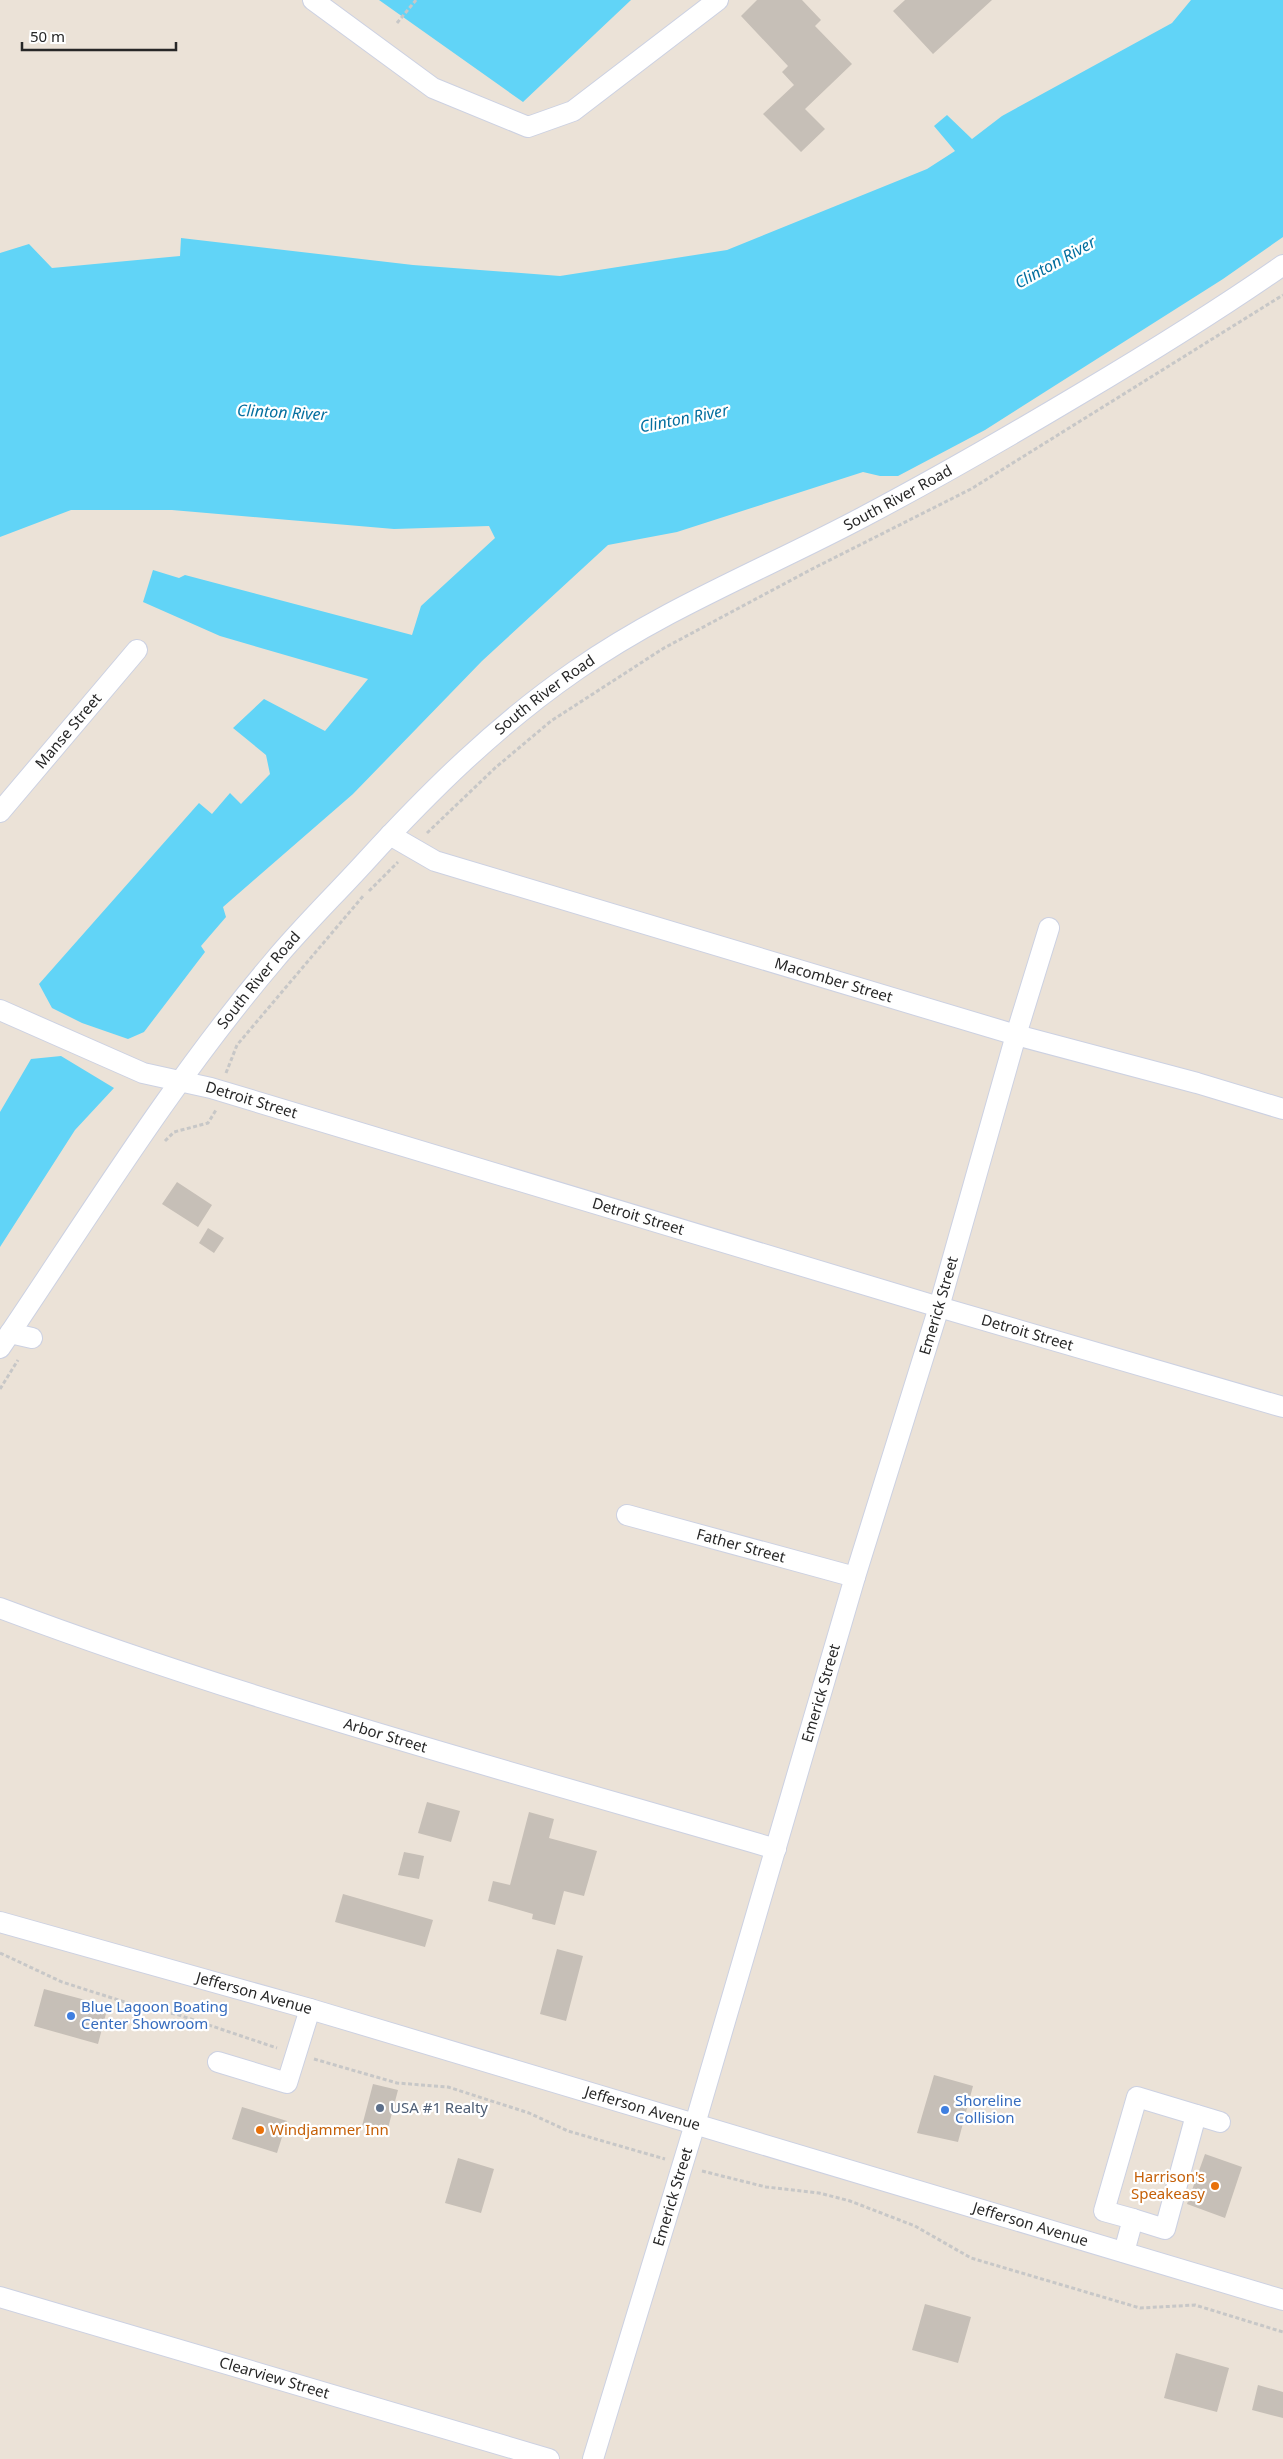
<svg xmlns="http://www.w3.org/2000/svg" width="1283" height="2459" font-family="'Noto Sans',sans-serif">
<rect width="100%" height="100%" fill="#ebe2d7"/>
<path fill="#61d4f7" d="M379 0H631L523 102Z
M1191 0H1283V237L1223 279 985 430 898 476H880L863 472 677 532 608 545 482 661 353 794 223 907 226 917 201 946 205 952 144 1032 128 1039 82 1023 52 1008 39 984 199 803 212 814 230 793 241 804 270 774 266 755 233 728 264 699 325 731 368 679 220 636 143 602 153 570 179 578 185 575 412 635 421 606 495 538 489 526 394 529 172 510H71L0 537V253L29 244 52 268 180 256 181 238 413 265 560 276 727 250 927 169 955 151 934 126 947 115 972 139 1002 116 1172 23Z
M61 1056 114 1088 75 1130 0 1247V1112L31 1059Z"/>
<path fill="#c6bfb7" d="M757 0H802L821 20 815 26 852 64 805 109 825 129 801 152 763 114 794 85 782 72 788 66 741 16Z
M905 0H992L933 54 893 11Z
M177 1182 212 1205 198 1227 162 1204Z
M208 1228 224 1238 214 1253 199 1243Z
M427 1802 460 1811 451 1842 418 1833Z
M529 1812 554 1819 549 1838 597 1851 584 1896 564 1891 555 1925 532 1919 533 1914 488 1901 493 1881 510 1885Z
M404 1852 424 1856 419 1879 398 1875Z
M343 1894 433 1920 425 1947 335 1922Z
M557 1949 583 1956 566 2021 540 2014Z
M44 1989 108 2006 98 2044 34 2026Z
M934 2075 973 2086 958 2142 917 2133Z
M373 2084 398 2090 387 2132 362 2126Z
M242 2107 287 2121 277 2153 232 2139Z
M1205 2154 1242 2167 1225 2218 1187 2204Z
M458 2158 494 2169 481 2213 445 2203Z
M925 2304 971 2317 958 2363 912 2350Z
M1176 2353 1229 2368 1217 2412 1164 2398Z
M1258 2385 1283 2392V2418L1252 2410Z"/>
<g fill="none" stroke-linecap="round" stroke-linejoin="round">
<g stroke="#ccd1e2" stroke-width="22">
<g id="minor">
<path d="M313 0 433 88 528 127 573 111 718 0"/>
<path id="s1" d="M0 812 137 650"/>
<path id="s2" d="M390 835 435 861 1016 1035 1197 1083 1283 1109"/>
<path id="s3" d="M0 1010 143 1073 211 1088 939 1307 1283 1407"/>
<path d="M10 1333 32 1338"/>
<path id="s4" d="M0 1348C88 1218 171 1082 273 962 302 927 335 895 366 861 430 791 497 725 575 671 665 608 767 568 863 517 937 478 1008 437 1080 394 1149 353 1217 311 1283 265"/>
<path id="s5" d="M627 1515 855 1577"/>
<path id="s6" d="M0 1608C253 1703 516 1773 776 1849"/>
<path id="s7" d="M0 1922 310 2009 1283 2300"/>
<path d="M218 2062 287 2083 310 2009"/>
<path d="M1133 2219 1165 2229 1196 2115"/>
<path d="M1124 2252 1133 2219 1104 2211 1137 2097 1220 2122"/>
<path id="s8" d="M0 2297 549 2459"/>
<path id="s9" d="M593 2459 695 2124 855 1577 939 1307 1016 1035 1049 928"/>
</g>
</g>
<path stroke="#c7c7c7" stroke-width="3" stroke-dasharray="4 2.5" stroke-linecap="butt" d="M397 23 416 0
M427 833 495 768 551 721 664 648 812 569 971 489 1283 295
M369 891 398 862
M226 1073 237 1045 364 895
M165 1141 174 1132 208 1123 216 1110
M0 1389 18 1360
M0 1953 62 1982 134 2005 179 2015 277 2048
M314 2059 397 2083 448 2087 529 2113 568 2131 665 2159
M702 2171 766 2187 819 2193 850 2201 915 2226 971 2258 1140 2308 1195 2305 1283 2332"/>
<use href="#minor" stroke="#fff" stroke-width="20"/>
</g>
<g fill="#3f7fe0" stroke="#fff" stroke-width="2">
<circle cx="71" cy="2016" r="5"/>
<circle cx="945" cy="2110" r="5"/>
</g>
<circle fill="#5c6f8a" stroke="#fff" stroke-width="2" cx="380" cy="2108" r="5"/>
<g fill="#e8710a" stroke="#fff" stroke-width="2">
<circle cx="260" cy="2130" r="5"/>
<circle cx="1215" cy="2186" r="5"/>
</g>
<g text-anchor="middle" stroke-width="4.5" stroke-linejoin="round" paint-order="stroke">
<g font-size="15" fill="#272727" stroke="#fff">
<text dy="5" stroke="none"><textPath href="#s4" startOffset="1260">South River Road</textPath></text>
<text dy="5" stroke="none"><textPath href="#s4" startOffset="855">South River Road</textPath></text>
<text dy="5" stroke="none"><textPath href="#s1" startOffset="106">Manse Street</textPath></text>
<text dy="5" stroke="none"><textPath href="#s4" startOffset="450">South River Road</textPath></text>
<text dy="5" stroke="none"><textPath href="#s2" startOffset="468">Macomber Street</textPath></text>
<text dy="5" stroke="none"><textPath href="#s3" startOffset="268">Detroit Street</textPath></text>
<text dy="5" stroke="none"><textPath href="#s3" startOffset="672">Detroit Street</textPath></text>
<text dy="5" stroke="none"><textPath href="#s9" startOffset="1204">Emerick Street</textPath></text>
<text dy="5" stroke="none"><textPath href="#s3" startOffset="1078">Detroit Street</textPath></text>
<text dy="5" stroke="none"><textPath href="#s5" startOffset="118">Father Street</textPath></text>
<text dy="5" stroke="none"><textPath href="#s9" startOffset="799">Emerick Street</textPath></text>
<text dy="5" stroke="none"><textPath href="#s6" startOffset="406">Arbor Street</textPath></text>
<text dy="5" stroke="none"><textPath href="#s7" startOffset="264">Jefferson Avenue</textPath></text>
<text dy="5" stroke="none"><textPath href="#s7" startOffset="669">Jefferson Avenue</textPath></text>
<text dy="5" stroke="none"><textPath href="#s9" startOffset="274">Emerick Street</textPath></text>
<text dy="5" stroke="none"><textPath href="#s7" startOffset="1074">Jefferson Avenue</textPath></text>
<text dy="5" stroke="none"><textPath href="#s8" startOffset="286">Clearview Street</textPath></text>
</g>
<g font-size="15" fill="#366cbe" stroke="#fff" text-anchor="start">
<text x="81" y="2012">Blue Lagoon Boating<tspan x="81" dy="17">Center Showroom</tspan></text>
<text x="955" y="2106">Shoreline<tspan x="955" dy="17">Collision</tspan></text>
</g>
<g font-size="15" fill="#4e5e75" stroke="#fff" text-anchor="start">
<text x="390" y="2113">USA #1 Realty</text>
</g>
<g font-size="15" fill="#c56008" stroke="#fff" text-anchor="start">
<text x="270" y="2135">Windjammer Inn</text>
<text x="1205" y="2182" text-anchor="end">Harrison's<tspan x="1205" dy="17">Speakeasy</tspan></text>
</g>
<g font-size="16" font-style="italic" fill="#046f9f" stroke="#fff">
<text transform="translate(1055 262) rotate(-29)" y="6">Clinton River</text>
<text transform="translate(282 412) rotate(3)" y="6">Clinton River</text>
<text transform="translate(684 418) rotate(-11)" y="6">Clinton River</text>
</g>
</g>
<path d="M22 42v8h154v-8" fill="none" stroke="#272727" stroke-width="2.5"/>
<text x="30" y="42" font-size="15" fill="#272727" stroke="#ffffff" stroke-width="4" paint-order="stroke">50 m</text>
</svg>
